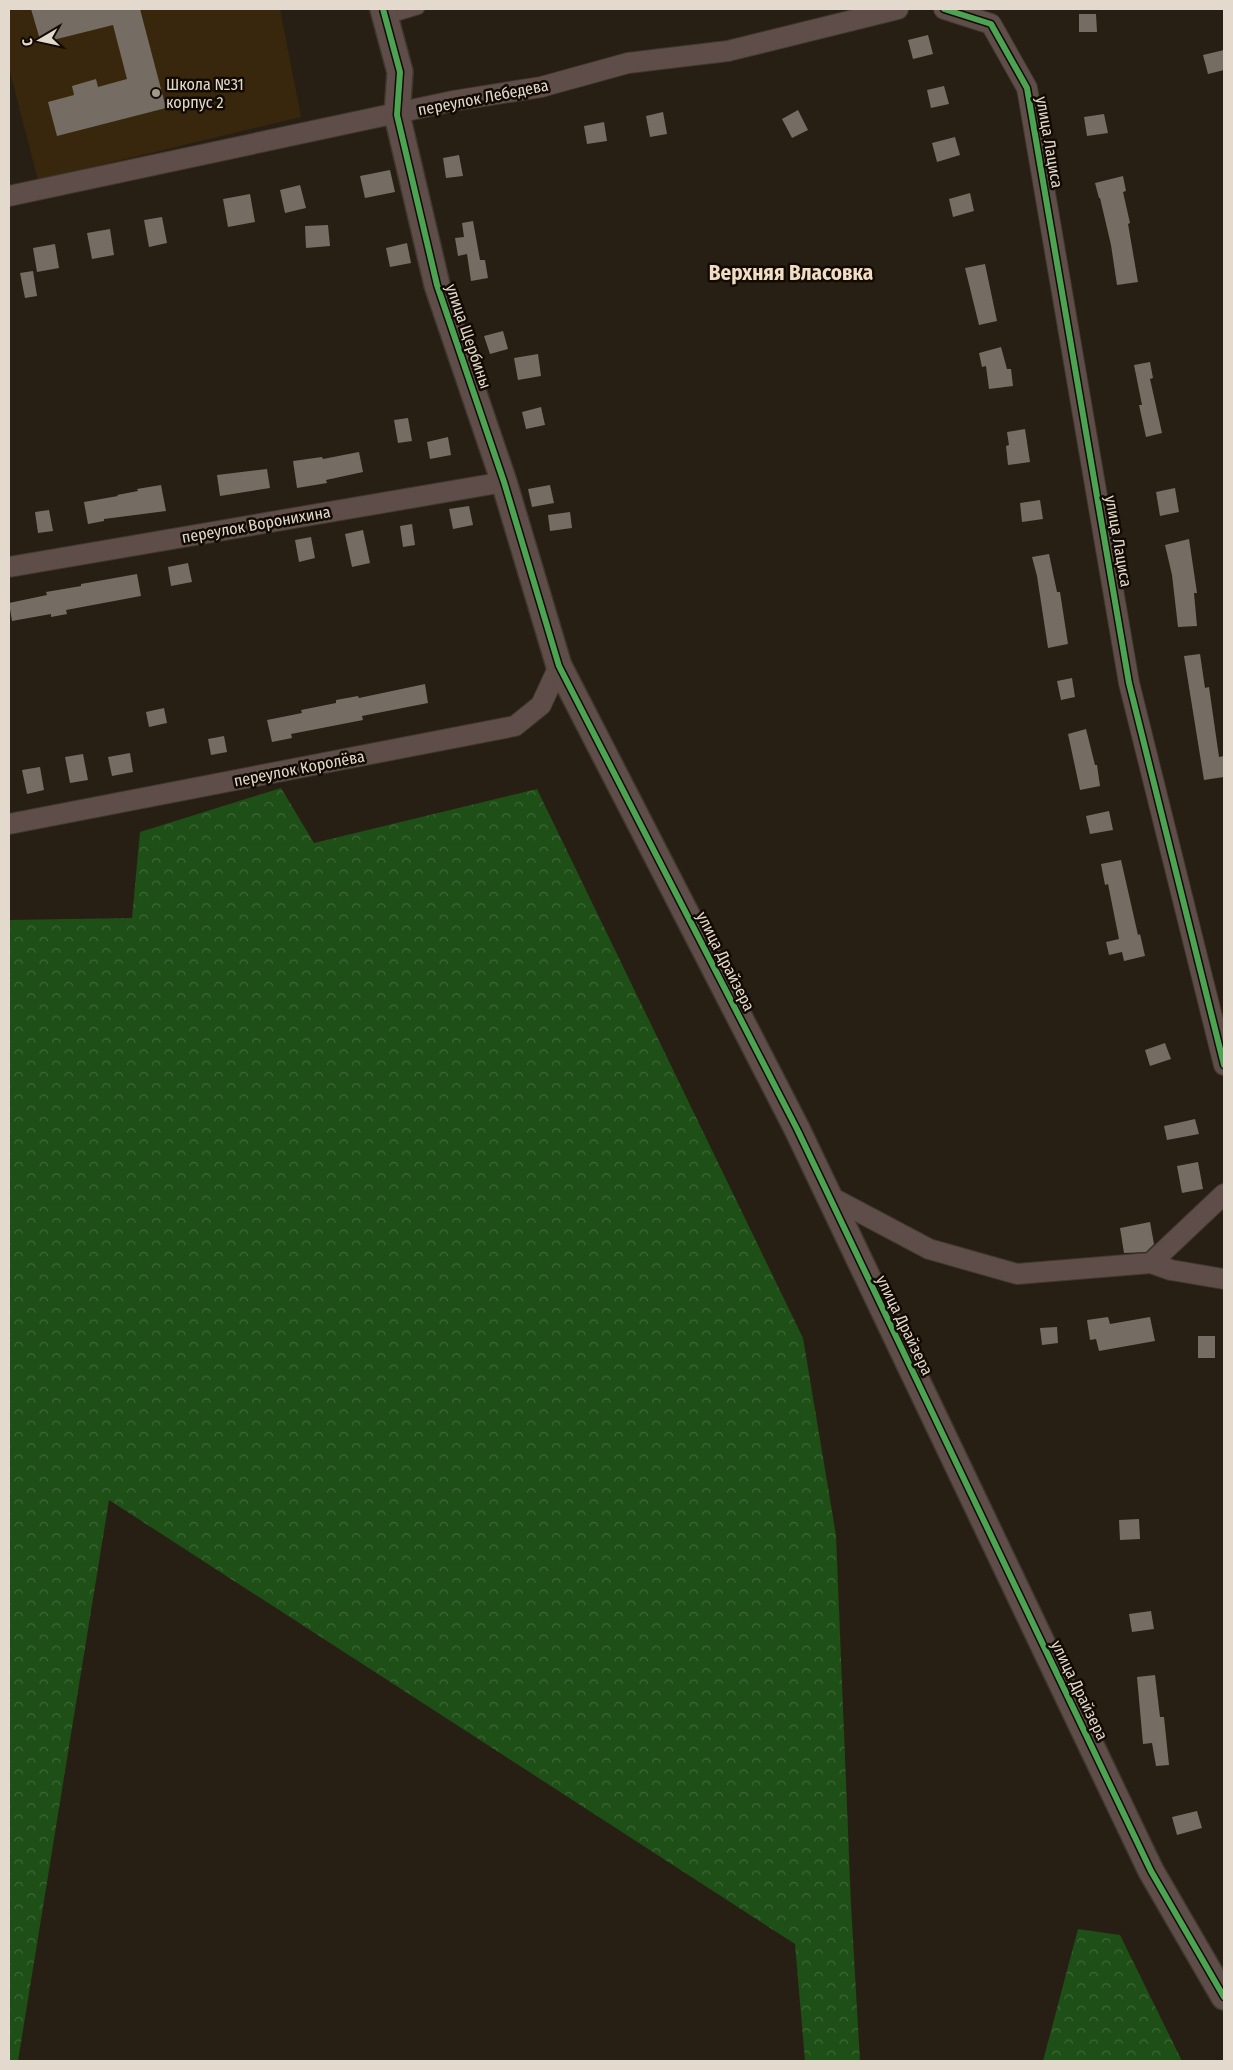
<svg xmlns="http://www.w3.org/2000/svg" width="1233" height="2070" font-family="'Fira Sans Condensed',sans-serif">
<defs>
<pattern id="forest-crowns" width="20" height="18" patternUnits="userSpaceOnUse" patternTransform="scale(1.25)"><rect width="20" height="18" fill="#1d4f16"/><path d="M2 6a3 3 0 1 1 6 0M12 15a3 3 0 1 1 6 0" fill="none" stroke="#3e6837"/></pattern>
</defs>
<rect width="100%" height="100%" fill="#271f13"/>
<path fill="#38270d" d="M9 9H280L301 117 38 180 9 68Z"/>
<path fill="url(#forest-crowns)" d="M281 788 314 843 537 789 803 1338 836 1535 851 1905 860 2061H805L795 1944 109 1500 18 2061H9V920L132 918 140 832Z
M1078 1929 1120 1935 1182 2061H1043Z"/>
<path fill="#756d63" d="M31 9H140L166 108 57 136 48 102 74 95 72 86 96 79 98 87 127 79 113 25 41 43Z
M1079 14H1096L1097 32H1079Z
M928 35 933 54 913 59 908 40Z
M1224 50V70L1208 74 1203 55Z
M944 86 949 104 931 108 927 90Z
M798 110 808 130 792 138 782 119Z
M663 112 667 134 650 137 646 116Z
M1104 114 1108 133 1087 136 1084 117Z
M604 122 607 141 587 144 584 126Z
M955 137 960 155 937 162 932 143Z
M459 155 463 176 446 178 443 158Z
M390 170 395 192 365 198 360 176Z
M1123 176 1126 191 1123 192 1130 223 1128 224 1138 282 1117 285 1111 245 1100 198H1099L1095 183Z
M300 185 306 208 285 213 280 190Z
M970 193 974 211 953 217 949 199Z
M250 194 255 222 228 227 223 199Z
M162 217 167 243 149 247 144 220Z
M473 221 480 260H485L488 278 471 281 467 254 458 256 455 238 464 237 462 223Z
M328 225 330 246 306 248 305 226Z
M110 229 114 255 92 259 87 233Z
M407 243 411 263 390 267 386 248Z
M55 244 59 268 37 272 33 248Z
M985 264 997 321 979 325 965 268Z
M33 271 37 296 25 298 20 273Z
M503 331 508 349 490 354 484 336Z
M1001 347 1007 369H1011L1013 386 989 389 986 366 982 367 979 353Z
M538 354 541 376 518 380 514 358Z
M1150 362 1153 378 1150 379 1162 433 1146 437 1139 405H1142L1134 365Z
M541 407 545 425 526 429 522 412Z
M408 418 412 441 398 443 394 420Z
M1025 429 1030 462 1008 465 1006 446 1009 445 1007 432Z
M448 437 451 455 430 459 427 442Z
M359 452 363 472 326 480 327 483 297 488 293 461 322 457 323 459Z
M267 469 270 488 220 496 217 475Z
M161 485 166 511 104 519V521L88 524 84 502 118 496 117 495 138 491 137 489Z
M550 485 554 503 532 507 528 489Z
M1175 488 1179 512 1160 516 1156 492Z
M1040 500 1043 519 1022 522 1020 503Z
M469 506 473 525 453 529 449 509Z
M49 510 53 531 38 533 35 512Z
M570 512 572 528 550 531 548 515Z
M412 524 415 545 403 547 400 526Z
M363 530 370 563 352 567 345 534Z
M311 537 315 558 299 562 295 540Z
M1189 539 1197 593H1194L1197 626 1178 627 1172 575 1165 545Z
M1049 554 1057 592H1060L1068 644 1048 648 1037 576 1032 557Z
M188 563 192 582 171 586 168 567Z
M137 574 141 596 66 610 67 614 51 617V614L12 621 9 603 47 595 46 592 81 586V584Z
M1200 654 1205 688 1209 687 1219 757 1224 756V777L1204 780 1184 656Z
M1072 678 1075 697 1061 700 1057 681Z
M425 684 428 703 362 716 363 720 291 734 292 738 272 742 267 720 302 713 301 710 336 703V700L358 696 359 698Z
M164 708 167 723 149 727 146 712Z
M1086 729 1095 765H1097L1100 786 1080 790 1068 734Z
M224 736 227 752 211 755 208 739Z
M130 753 133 772 112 776 108 757Z
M83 754 88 780 70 783 65 757Z
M40 767 44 790 27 794 22 770Z
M1109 811 1113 830 1090 834 1086 816Z
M1121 860 1138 935 1140 934 1145 956 1124 961 1122 952 1109 955 1106 942 1119 939 1108 884 1105 885 1101 864Z
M1165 1043 1171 1059 1150 1066 1145 1050Z
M1195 1119 1199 1134 1167 1140 1164 1126Z
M1198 1162 1203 1189 1182 1193 1177 1166Z
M1150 1222 1154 1244 1146 1252 1124 1253 1120 1228Z
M1108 1317 1110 1324 1150 1317 1155 1341 1099 1351 1096 1339 1090 1340 1087 1320Z
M1057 1327 1058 1343 1042 1345 1040 1328Z
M1198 1336H1215V1358H1198Z
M1139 1519 1140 1539 1120 1540 1119 1520Z
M1151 1611 1154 1629 1132 1632 1129 1614Z
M1155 1675 1160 1717H1164L1169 1765 1156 1766 1152 1743 1143 1744 1137 1677Z
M1197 1811 1202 1828 1177 1835 1172 1817Z"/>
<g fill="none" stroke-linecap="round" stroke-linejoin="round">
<g stroke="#40382f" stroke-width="12">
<path id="service" d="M386 19 419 9"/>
</g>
<g stroke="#40382f" stroke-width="22">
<path id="minor" d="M944 9 991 24 1027 88 1129 683 1224 1065
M9 196 453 101 541 87 628 63 728 51 898 9
M9 567 504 482
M9 824 515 726 541 705 559 666
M829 1196 929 1249 1017 1274 1151 1263 1224 1194
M1151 1263 1171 1270 1224 1279"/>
</g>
<g stroke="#40382f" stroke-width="28">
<path id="tertiary" d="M383 9 400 72 397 115 437 285 504 482 559 666 797 1129 1151 1871 1224 1997"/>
</g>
<use href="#service" stroke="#5e4d48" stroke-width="10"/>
<use href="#minor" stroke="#5e4d48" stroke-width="20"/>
<use href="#tertiary" stroke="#5e4d48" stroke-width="25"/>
<g stroke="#120b04" stroke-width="9">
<path id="cycleway" d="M383 9 400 72 397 115 437 285 504 482 559 666 797 1129 1151 1871 1224 1997
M944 9 991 24 1027 88 1129 683 1224 1065"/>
</g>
<use href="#cycleway" stroke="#4ca352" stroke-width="6"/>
</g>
<circle fill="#a1988b" stroke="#120b04" stroke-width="2" cx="156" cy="93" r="5"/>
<g text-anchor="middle" stroke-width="5" stroke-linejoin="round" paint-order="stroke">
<g font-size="16" fill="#e3d9cc" stroke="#120b04" text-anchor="start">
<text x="166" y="90">Школа №31<tspan x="166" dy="18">корпус 2</tspan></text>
</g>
<g font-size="16" fill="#e3d9cc" stroke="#120b04">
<text transform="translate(483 97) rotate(-11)" y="6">переулок Лебедева</text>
<text transform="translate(1050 142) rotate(80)" y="6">улица Лациса</text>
<text transform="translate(469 336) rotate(71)" y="6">улица Щербины</text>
<text transform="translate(256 524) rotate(-10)" y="6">переулок Воронихина</text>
<text transform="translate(1119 541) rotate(80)" y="6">улица Лациса</text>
<text transform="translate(299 768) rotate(-11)" y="6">переулок Королёва</text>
<text transform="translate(726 961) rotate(63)" y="6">улица Драйзера</text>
<text transform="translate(905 1325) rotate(64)" y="6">улица Драйзера</text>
<text transform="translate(1080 1690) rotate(64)" y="6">улица Драйзера</text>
</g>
<g font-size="21" font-weight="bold" fill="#f2ddc4" stroke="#120b04">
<text x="791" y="280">Верхняя Власовка</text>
</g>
</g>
<rect width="1233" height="2070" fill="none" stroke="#e3d9cc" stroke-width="20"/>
<g transform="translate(40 40) rotate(261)" stroke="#120b04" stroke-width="4" paint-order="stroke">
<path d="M0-4L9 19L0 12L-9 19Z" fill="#e3d9cc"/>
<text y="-8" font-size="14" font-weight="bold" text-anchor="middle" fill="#e3d9cc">С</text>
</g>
</svg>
